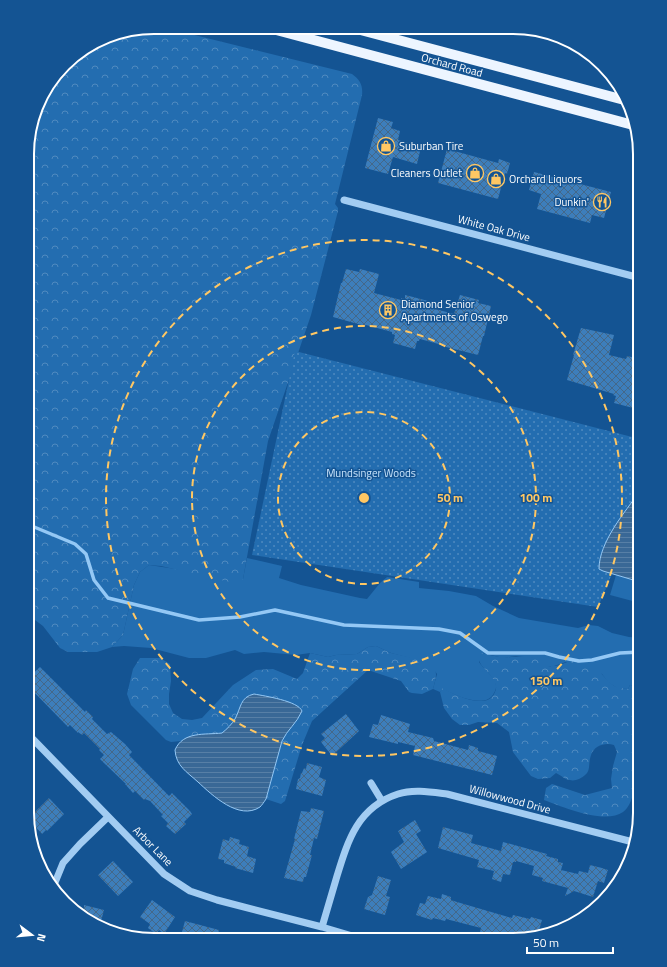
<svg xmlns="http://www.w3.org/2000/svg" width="667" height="967" font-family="'Titillium Web',sans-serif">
<defs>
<pattern id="forest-crowns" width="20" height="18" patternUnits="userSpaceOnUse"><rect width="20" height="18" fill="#236db0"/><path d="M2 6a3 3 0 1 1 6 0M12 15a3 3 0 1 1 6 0" fill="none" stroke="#4f8ac0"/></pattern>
<pattern id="park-dots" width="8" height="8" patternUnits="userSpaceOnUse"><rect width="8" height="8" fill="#236db0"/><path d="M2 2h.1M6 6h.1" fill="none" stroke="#4f8ac0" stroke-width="1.8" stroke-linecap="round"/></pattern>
<pattern id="water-rules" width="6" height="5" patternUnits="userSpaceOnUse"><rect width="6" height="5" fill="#396896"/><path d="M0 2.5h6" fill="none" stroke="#577fa6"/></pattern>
<pattern id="building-cross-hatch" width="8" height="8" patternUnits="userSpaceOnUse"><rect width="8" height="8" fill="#3d7ebb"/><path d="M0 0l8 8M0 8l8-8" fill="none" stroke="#446889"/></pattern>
</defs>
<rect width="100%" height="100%" fill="#145493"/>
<path fill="#236db0" d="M247 558 282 566 279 578 301 585 360 598 367 599 380 583 387 577 419 582V588L449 591 476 596 493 606 519 618 578 628 589 625 598 626 612 633 629 637 640 638V687L630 685 628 689 617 688 608 682 602 674 566 662 554 666H544L533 658 516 656 503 658 483 653 479 662C483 668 492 675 495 681 497 686 496 690 494 693 486 710 455 695 443 689L440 692 433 689 437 674 429 663 391 653 376 646 368 647 357 654 336 655 328 657 310 653 296 655 264 652 244 654 235 650 206 658H189L151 648 124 646 112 647 123 635 134 585 140 572 149 565 243 579Z
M616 575 640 582V603L610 595Z"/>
<path fill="url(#forest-crowns)" d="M154 27H162L352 74C360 80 363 85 362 95L335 204 338 208V211L311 315 268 441 243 579 238 584 161 566 149 565 140 572 134 585 123 635 112 647 97 652H68L60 648 43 626 27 614 28 137 44 91 70 58 113 34Z
M376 646 391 653 430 662C439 672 436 677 433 689L422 694 412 693 409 692 401 681 368 670 312 721 302 745 285 801 281 804 266 799 282 741 286 733 300 716 254 694C240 697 241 708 235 719 232 724 227 729 222 734L187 737 181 741 171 742 166 740 131 705 127 694 133 669 140 658H160L170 664 171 681 169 694V704L173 713 182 719 192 720 202 718 233 685 256 670 273 669 297 679 303 673 310 653 328 657 336 655 357 654 368 647Z
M483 653C489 655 497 657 504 657 513 658 525 654 534 658 542 662 543 667 553 666 562 666 570 659 580 659 596 661 603 680 616 687 619 688 624 688 628 689L630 685 640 687V792L634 793C631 800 629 808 623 812 605 825 563 807 544 800L546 788 552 784 585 795 612 788 611 779 613 766 617 752 614 745C606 742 594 745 591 755 587 767 593 772 579 779 576 780 573 781 570 780 565 780 561 775 556 773L550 778 538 779 531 776 513 752 509 732 497 723 478 722 469 725H460L452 719 444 708 440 692 443 688C454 695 486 710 494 694 496 690 497 688 495 683 491 671 479 669 478 655Z"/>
<path fill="url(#park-dots)" d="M295 351 640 439V507L598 607 252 555Z"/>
<path fill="url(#water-rules)" stroke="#94c8f5" d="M640 491V582L603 571 599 569C599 542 625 512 640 491Z
M254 694C265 696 298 701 302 711 297 723 287 730 282 741L266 799C264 802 262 805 260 807 239 821 212 795 198 782 187 772 176 766 175 750 183 731 205 735 222 733 227 729 232 724 235 719 241 708 240 697 254 694Z"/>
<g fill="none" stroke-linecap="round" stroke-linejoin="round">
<path stroke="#94c8f5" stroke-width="3.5" d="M27 524 75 544 86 554 94 580 108 598 199 620 240 617 275 610 344 625 439 629 460 633 488 653H545L559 657 579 661 592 660 620 653 640 652"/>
</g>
<path fill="url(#building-cross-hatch)" d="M378 118 393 122 391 128 400 131 398 140 421 147 417 164 393 157 388 174 365 168Z
M447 149 498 163 499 159 510 163 507 174 505 173 498 199 438 183Z
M534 172 611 192 604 218 592 215 590 223 537 209 541 194 529 190Z
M346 269 359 272 360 269 379 274 374 293 401 300V298L405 299V295L413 297 428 301 427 304 429 305 428 307 454 314 460 295 479 300 478 303 491 306 484 336H483L478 355 446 347V346L420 339 419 341H417L415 349 393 343 395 335 392 334V332L366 325 365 326 333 317 341 283H342Z
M581 328 614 335 609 355 626 359 627 356 640 359V400L637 409 614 403 616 396 613 395 614 394 567 380 574 355H573Z
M40 667 85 712 86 710 93 717 92 719 107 734 111 732 125 744 132 752 129 755 169 796 172 793 190 811 192 814 184 822 186 824 175 834 166 826 168 823 161 816 163 815 150 801 145 799 144 800 135 791 133 793 125 784H126L105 764 100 759 104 755 99 750 100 749 84 733 82 735 78 732V733L70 725 68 727 27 685V679Z
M346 714 359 731 332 756 321 742 325 738 321 734Z
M381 715 410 724 408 732 433 738 434 741 468 750 469 745 478 748V751L497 756 492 775 413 755 415 746 398 742V744L369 737 373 724 378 725Z
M307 763 322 767 319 777 326 780 322 796 296 789 298 779 300 778 301 773H302L304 768 306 769Z
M49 798 64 814 47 831 46 830 42 834 28 819Z
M311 808 324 811 317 839 314 838 310 855H312L306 877H304L303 882 284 878 295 839H294L301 811 310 812Z
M415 820 421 831 416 834 427 852 401 869 391 852 404 842 398 831Z
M443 827 473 835 471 843 490 848 501 851 503 842 547 854 546 856 558 859V862L563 863 561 870 578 874 579 871 588 873 590 865 602 868 608 870 604 883 598 881 593 897 574 891 565 896 568 888 542 881 543 878 532 875 534 866 516 861V862H513L510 875 503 874 501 882 492 879 494 871 477 867 479 860 438 848Z
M230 837 240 840 239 844 249 847 247 856 256 859 253 873 235 868 236 867 224 863V860L218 859 223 839 229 841Z
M113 861 133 882 118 896 98 875Z
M378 876 391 880 386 896 390 897 385 915 364 909 368 897 372 895Z
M442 894 451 897V900L457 902 512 918 513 915 530 919 531 917 542 920 538 934 523 938 498 932 497 936 480 932 481 928 446 919 445 921 433 918 432 920 416 915 420 903 425 904 428 896 441 899Z
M152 900 175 917 164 934 159 930 156 934 148 928 150 924 140 917Z
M84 905 104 910 100 925 83 918 73 907 84 909Z
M185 921 219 930 217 939H180Z"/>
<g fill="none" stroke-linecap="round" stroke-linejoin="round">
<path stroke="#a2ccf2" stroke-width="7" d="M344 200 640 278
M27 733 164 874 190 891 217 900 322 927 366 940
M371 783 382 801
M54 885 63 863 80 844 108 817
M322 927C327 910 332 893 337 876 348 840 358 807 398 794 413 789 431 792 447 794L633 842"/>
<path stroke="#edf5ff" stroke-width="10" d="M265 27 633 125
M353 28 628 101"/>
</g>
<g fill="none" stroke="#ffc763" stroke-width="2" stroke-dasharray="7 5">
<circle cx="364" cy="498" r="86"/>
<circle cx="364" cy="498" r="172"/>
<circle cx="364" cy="498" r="258"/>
</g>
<defs>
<g id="shop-ring" transform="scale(0.9)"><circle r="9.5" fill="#145493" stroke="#ffc763" stroke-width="1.5"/><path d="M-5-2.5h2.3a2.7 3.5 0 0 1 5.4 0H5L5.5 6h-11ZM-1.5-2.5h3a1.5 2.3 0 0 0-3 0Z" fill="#ffc763"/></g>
<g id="restaurant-ring" transform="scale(0.9)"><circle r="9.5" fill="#145493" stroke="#ffc763" stroke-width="1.5"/><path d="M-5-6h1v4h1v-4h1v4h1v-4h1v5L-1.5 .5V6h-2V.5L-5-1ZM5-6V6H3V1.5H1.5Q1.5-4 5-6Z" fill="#ffc763"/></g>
<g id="building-ring" transform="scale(0.9)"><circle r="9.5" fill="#145493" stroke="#ffc763" stroke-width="1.5"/><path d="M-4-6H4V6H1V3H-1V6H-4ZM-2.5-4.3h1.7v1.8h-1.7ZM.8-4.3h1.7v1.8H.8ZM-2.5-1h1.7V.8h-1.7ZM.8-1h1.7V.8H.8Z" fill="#ffc763"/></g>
</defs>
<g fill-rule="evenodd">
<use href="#shop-ring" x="386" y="146"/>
<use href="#shop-ring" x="475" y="173"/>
<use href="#shop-ring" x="496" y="179"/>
<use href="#restaurant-ring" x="602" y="202"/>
<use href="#building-ring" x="388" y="310"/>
</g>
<g text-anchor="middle" stroke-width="3" stroke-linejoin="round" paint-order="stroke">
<g font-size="11" fill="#fff" stroke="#145493">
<text transform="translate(452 65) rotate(15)" y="4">Orchard Road</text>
<text transform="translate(494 228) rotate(15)" y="4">White Oak Drive</text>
<text transform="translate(510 799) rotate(15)" y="4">Willowwood Drive</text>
<text transform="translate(153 846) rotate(45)" y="4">Arbor Lane</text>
</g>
<g font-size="11" fill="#fff" stroke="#145493" text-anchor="start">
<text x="399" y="150">Suburban Tire</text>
<text x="462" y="177" text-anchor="end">Cleaners Outlet</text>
<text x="509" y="183">Orchard Liquors</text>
<text x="589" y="206" text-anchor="end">Dunkin'</text>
<text x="401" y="308">Diamond Senior<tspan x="401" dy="13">Apartments of Oswego</tspan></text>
</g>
<g font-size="11" fill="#c9e4fc" stroke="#145493">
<text x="371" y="477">Mundsinger Woods</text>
</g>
</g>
<path d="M0 0H667V967H0ZM154 34H513A120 120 0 0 1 633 154V813A120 120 0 0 1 513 933H154A120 120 0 0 1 34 813V154A120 120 0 0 1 154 34Z" fill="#145493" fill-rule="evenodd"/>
<path fill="none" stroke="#fff" stroke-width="2" d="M154 34H513A120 120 0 0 1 633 154V813A120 120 0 0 1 513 933H154A120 120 0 0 1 34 813V154A120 120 0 0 1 154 34Z"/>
<circle cx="364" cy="498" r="6" fill="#ffc763" stroke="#145493" stroke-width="2"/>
<g font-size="12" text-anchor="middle" font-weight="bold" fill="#ffc763" stroke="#145493" stroke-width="3" stroke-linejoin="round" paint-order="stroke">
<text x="450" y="502">50 m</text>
<text x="536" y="502">100 m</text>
<text x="546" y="685">150 m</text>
</g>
<g transform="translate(32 935) rotate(106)" stroke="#145493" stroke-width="3" paint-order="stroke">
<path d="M0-3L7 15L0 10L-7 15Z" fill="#ffffff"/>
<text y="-6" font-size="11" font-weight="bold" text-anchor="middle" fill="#ffffff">N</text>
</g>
<path d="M527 947v6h86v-6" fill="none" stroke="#ffffff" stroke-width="2"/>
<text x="533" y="947" font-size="12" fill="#ffffff" stroke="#145493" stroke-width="3" paint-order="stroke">50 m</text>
</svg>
